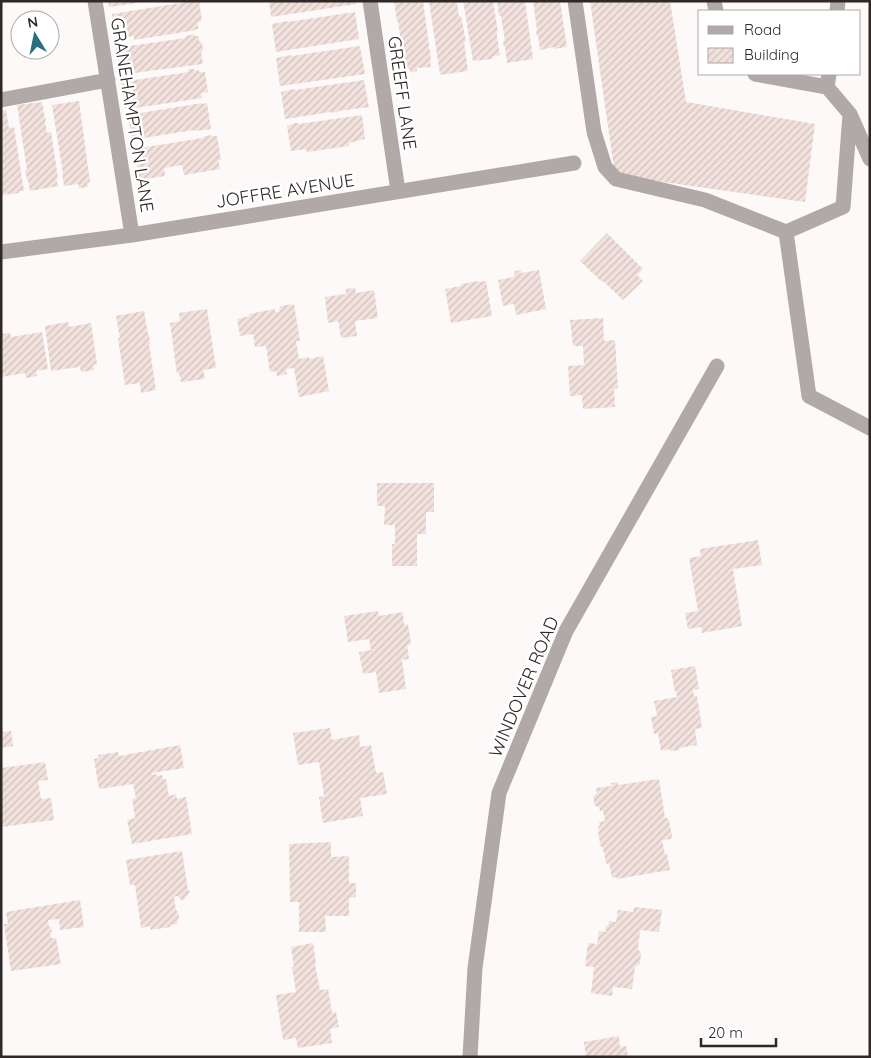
<svg xmlns="http://www.w3.org/2000/svg" width="871" height="1058" font-family="Quicksand,sans-serif">
<defs>
<pattern id="building-hatch" width="6" height="6" patternUnits="userSpaceOnUse" patternTransform="scale(1.25)"><rect width="6" height="6" fill="#f2e1dc"/><path d="M-1 1l2-2M0 6l6-6M5 7l2-2" fill="none" stroke="#d0c1bd"/></pattern>
</defs>
<rect width="100%" height="100%" fill="#fdf9f8"/>
<path fill="url(#building-hatch)" d="M108 1H136L137 3 109 7Z
M193 1H199L202 21 198 22V29H195L196 30 134 40V36L116 39 112 14Z
M269 1H356V4L271 17Z
M394 1H423L431 60 430 61 431 67 417 68V71L413 72H410V69L405 70 404 68H403L402 65H404L398 21H397Z
M429 1H457L459 17 461 16 466 42H464L468 71 440 75Z
M463 1H493L498 32H497V37L500 55 492 57 493 59 473 61Z
M497 1H525L533 59 507 63 505 46 504 47 503 41H505L501 16H499Z
M533 1H560L567 47 554 49V47L540 50 538 36H537L536 31 537 30Z
M590 1H670L686 102 815 124 805 202 615 175Z
M355 12 359 39 276 52 272 24 288 21V22Z
M194 34V36H199V41L202 43 203 50 201 53 203 64 141 72 120 76 116 48 186 38V36Z
M360 46 365 74 280 86 276 58 291 55V56Z
M188 69H194V71L199 70V72H205L208 92 201 93 202 98 135 108 134 106 125 108 121 82 189 72Z
M364 80 369 107 338 111V112L331 113V112L285 119 281 92 295 89V90Z
M79 101 90 182 87 183 88 187 79 188 78 184 64 186 62 173H63L52 105Z
M42 102 45 119 46 118 45 122 47 133 51 132 58 178 56 179 58 186 30 191 28 180H27L25 170H27L17 105Z
M202 103V104L207 103 211 129 196 131 193 130 132 140 128 115Z
M6 110 9 128 14 127 24 191H19V193L1 195V111Z
M362 115 365 139 349 143V146L307 152 306 149 291 151 287 126 295 123H299V124Z
M211 135V136H217L221 160H218L220 169 184 175 182 165 164 168 165 176 139 180 134 149 203 138V137Z
M607 233 643 269 637 275 643 281 623 300 603 281 602 282 580 261Z
M521 270V273L539 270 546 309 516 315 514 304 503 306 498 280 514 277 515 271Z
M478 281V282L486 281 492 316 451 323 445 289 461 286V284Z
M355 288 356 293 374 290 378 318 355 321 357 336 341 338 338 321 328 323 325 297 346 294V289Z
M294 304 300 341H296L299 359 309 357V359L323 356 329 391 299 397 294 368 286 369 287 374 277 376 276 371 270 372 266 346 255 347 253 334 240 336 237 319 250 316 249 314 275 309V312H279L280 306Z
M207 309 216 368 203 370 205 379 181 382 179 373 177 374 170 323 180 321 179 313Z
M144 311 148 334H149L150 344H149L156 390 141 393 140 383 125 385 118 338H120L116 316Z
M603 318 604 341 615 340 618 388 614 389 615 407 583 409 582 395 570 396 568 366 584 365 583 346H573L570 320Z
M68 322 69 327 91 323 97 364 93 365 94 370 81 372 80 366 71 369V368L51 371 45 326Z
M42 332 48 369 36 371 37 376 26 378 25 373 1 377V334L10 333 11 337Z
M377 483H434V512H426V534H417V566H392V544H395V525H384L385 506H377Z
M758 540 762 565 733 569 742 626 702 633 701 627 688 629 685 613 698 611 689 558 701 556 700 549Z
M378 611 379 616 403 612 404 625 408 624 411 644 407 645 409 659 402 660 406 689 379 693 376 672 363 674 359 652 371 650 369 639 348 642 344 616Z
M695 666 699 689 693 690 694 696H697L702 728 695 729 697 745 679 748 680 750 670 751V749L661 751 658 733 654 734 651 717 657 716 654 701 677 697 676 691 675 692 671 670Z
M1 726H2L3 732 11 731 13 746 1 748Z
M330 728 332 740 359 735 360 747 371 745 376 773 383 772 387 794 360 798 363 816 323 823 319 797 324 796 319 762 298 765 293 733Z
M180 745 184 768 152 773V775L156 774 157 776 162 775 163 780 166 779 169 796 176 794 177 799 186 797 192 834 132 844 127 820 135 818 132 799 136 798 133 784 99 789 94 759 99 758 98 755 118 752 119 756Z
M45 762 48 780 38 781 41 799 51 798 54 820 1 827V768Z
M659 779 665 818H667L669 821 672 835 671 839 662 840 665 855 667 854 670 870 617 879 616 877 612 878 609 863 606 864 604 851 603 852V847H601L598 833 599 832 598 826H600L599 822 605 821 603 811H600L599 807 595 806 593 797 597 793 596 788 612 786 611 783 618 782V785Z
M331 842V857L349 856V883H356V897L349 898V916H325L326 932H299V902H290L289 844Z
M182 851 188 890 190 892 183 901 177 896 174 897 176 910 178 912 179 918 178 919 177 924 170 925V927L151 930 150 926 141 928 135 885H130L126 860Z
M80 900 84 927 60 930 59 919 48 920 49 927H51L52 932H50L51 938H56L61 964 11 971 4 924H8L6 912Z
M634 907 662 910 659 932 640 930 638 949 641 953 640 964 635 967 632 989 613 987 612 996 591 993 594 967 585 966 588 943 597 944 599 931 607 932 605 930 606 926H608L609 921 616 922 618 910 633 912Z
M313 943 316 964 315 965 320 990 328 989 332 1013 336 1012 339 1027 330 1029 332 1043 298 1048 296 1038 283 1040 276 995 296 992 292 967H294L291 947Z
M619 1036 620 1047 626 1046 628 1055 622 1056V1057H586L584 1042Z"/>
<g fill="none" stroke-linecap="round" stroke-linejoin="round">
<path stroke="#b0a9a7" stroke-width="15" d="M95 1 132 235
M370 1 398 191
M575 1 594 132 605 167 616 179 705 200 786 232
M714 1 716 11
M837 11 838 1
M755 74 827 87 829 74
M827 87 850 114 870 159
M1 100 108 80
M850 114 843 207 786 232 809 396 870 428
M1 252 132 235 574 163
M470 1057 475 968 499 793 566 631 717 366"/>
</g>
<g text-anchor="middle" stroke-width="5" stroke-linejoin="round" paint-order="stroke">
<g font-size="18" fill="#2e2826" stroke="#fff">
<text transform="translate(402 93) rotate(82)" y="6">GREEFF LANE</text>
<text transform="translate(132 115) rotate(81)" y="6">GRANEHAMPTON LANE</text>
<text transform="translate(285 191) rotate(-9)" y="6">JOFFRE AVENUE</text>
<text transform="translate(524 687) rotate(-67)" y="6">WINDOVER ROAD</text>
</g>
</g>
<rect width="871" height="1058" fill="none" stroke="#2e2826" stroke-width="5"/>
<rect x="698" y="10" width="162" height="65" fill="#ffffff" stroke="#aba9a8"/>
<rect x="708" y="26" width="25" height="8" fill="#b0a9a7" stroke="#aba9a8"/>
<text x="744" y="35" font-size="15" fill="#2e2826">Road</text>
<rect x="708" y="48" width="25" height="15" fill="url(#building-hatch)" stroke="#aba9a8"/>
<text x="744" y="60" font-size="15" fill="#2e2826">Building</text>
<g transform="translate(35 35) rotate(350)"><circle r="24" fill="#ffffff" stroke="#aba9a8"/>
<path d="M0-4L9 19L0 12L-9 19Z" fill="#2c6e81"/>
<text y="-8" font-size="14" font-weight="bold" text-anchor="middle" fill="#2e2826">N</text>
</g>
<path d="M701 1038v8h75v-8" fill="none" stroke="#2e2826" stroke-width="2.5"/>
<text x="708" y="1038" font-size="15" fill="#2e2826" stroke="#ffffff" stroke-width="4" paint-order="stroke">20 m</text>
</svg>
